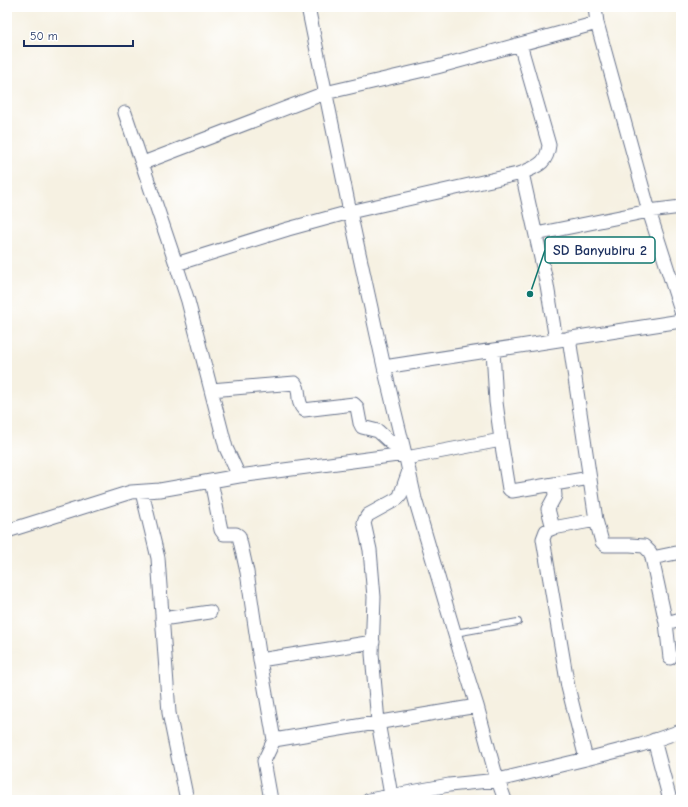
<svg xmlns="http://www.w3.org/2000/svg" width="688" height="807" font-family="'Comic Neue',sans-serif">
<rect width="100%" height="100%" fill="#fff"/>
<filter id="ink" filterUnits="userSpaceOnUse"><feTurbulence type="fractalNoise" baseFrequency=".025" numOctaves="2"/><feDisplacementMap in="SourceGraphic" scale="8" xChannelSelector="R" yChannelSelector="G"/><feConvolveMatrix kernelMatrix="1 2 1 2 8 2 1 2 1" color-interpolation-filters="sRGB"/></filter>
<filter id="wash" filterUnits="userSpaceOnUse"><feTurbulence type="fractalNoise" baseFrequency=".012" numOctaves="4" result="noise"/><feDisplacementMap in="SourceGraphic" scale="16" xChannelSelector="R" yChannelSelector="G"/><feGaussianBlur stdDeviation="0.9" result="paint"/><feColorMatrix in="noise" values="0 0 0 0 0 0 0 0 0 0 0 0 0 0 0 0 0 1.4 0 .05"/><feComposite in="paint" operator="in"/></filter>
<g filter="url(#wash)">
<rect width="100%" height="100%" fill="#f6f1e2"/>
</g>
<g filter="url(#ink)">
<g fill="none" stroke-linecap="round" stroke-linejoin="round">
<g stroke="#68738c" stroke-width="8">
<path id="service" d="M455 633 518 622"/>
</g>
<g stroke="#68738c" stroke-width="15">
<path id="minor" d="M308 7 350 212 384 367 406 458 415 499 460 652 477 706 495 772 505 800
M595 7 597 23 649 211 681 311
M520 44 549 145C547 164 537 166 522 173
M125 113 176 264
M143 163 325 93 437 67 597 23
M536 234 649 211 681 207
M569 338 596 520 553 528 546 531 543 539 568 687 586 759
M493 350 496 402 501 440 509 489 512 491 590 478
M384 367 681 321
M211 390 295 383C302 392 295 400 304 410L354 404 357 407 360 423 362 427 378 431 391 443 402 441
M406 458 501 440
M239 476 226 448 188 301 176 264 288 229 350 212 522 173 547 285 556 340
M211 481 221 530 224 534H236L239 536 247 572 260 660 274 740 264 761 271 800
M142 492 158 558 169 713 187 800
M596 520 602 542 605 545H630L644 546 650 552 652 558
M553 528 548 509 555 496 554 484
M7 531 131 492 160 490 239 476 405 454
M681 552 652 558 666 623 681 619
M162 619 210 612
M666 623 670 658
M260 660 373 642
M274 740 477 706
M654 740 670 800
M391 795 378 722 372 654 374 597 370 550 364 523 366 518 368 515 397 499 400 496 409 471
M369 800 449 785 498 780 586 759 641 745 681 731"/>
</g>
<use href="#service" stroke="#fff" stroke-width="6"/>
<use href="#minor" stroke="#fff" stroke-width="13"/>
</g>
</g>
<path fill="none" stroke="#0f766e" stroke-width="1.5" d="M530 294L545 250"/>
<circle fill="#0f766e" stroke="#fff" stroke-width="1.5" cx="530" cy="294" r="4"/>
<rect fill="#fff" stroke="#0f766e" stroke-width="1.5" x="545" y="237" width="110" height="26" rx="4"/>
<g font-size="14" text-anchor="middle" font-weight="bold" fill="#1b2f5e">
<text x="600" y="255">SD Banyubiru 2</text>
</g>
<rect width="688" height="807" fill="none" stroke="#fff" stroke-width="24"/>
<path d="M24 40v6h109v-6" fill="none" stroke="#1b2f5e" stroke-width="2"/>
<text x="30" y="40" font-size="12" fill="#1b2f5e" stroke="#ffffff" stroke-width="3" paint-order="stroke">50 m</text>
</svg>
